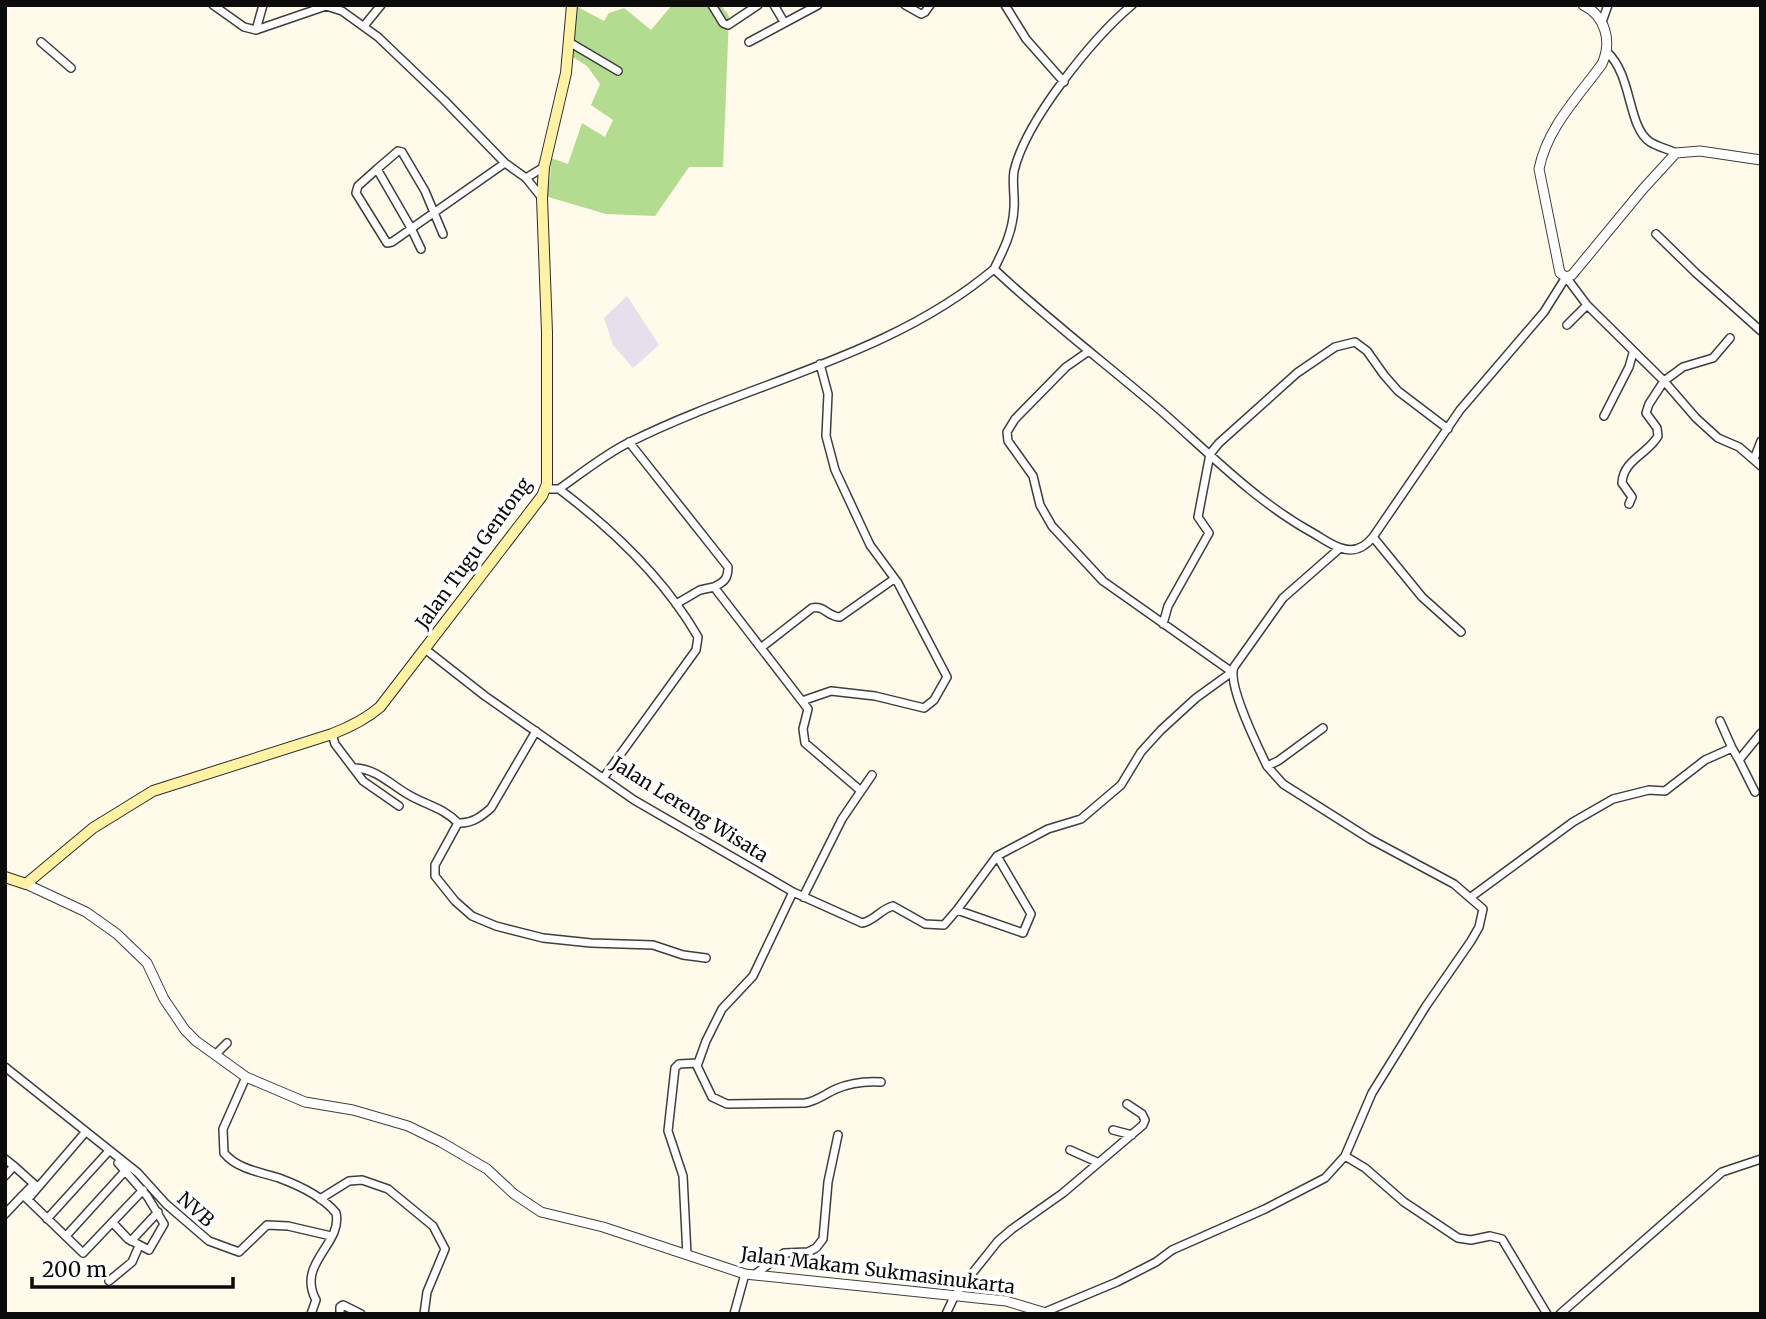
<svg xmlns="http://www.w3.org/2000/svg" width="1766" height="1319" font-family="Merriweather,serif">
<rect width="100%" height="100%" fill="#fffae9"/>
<path fill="#e9deeb" d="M627 296 659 345 633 368 613 345 604 318Z"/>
<path fill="#b4dc90" d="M574 5 604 21 609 13 624 8 651 30 672 5H721L729 16 723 167H689L655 216 606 214 545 196 548 164 550 183 551 158 568 164 582 123 605 137 613 120 591 105 600 84 587 66 570 55Z"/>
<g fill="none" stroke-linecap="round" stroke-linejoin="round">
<g stroke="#3e3e3e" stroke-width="10">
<path id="minor" d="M213 5 244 27 256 30 326 6 342 11 378 37 444 100 505 163 526 178 542 198
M712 5 723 23 728 25 758 5
M774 5 784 22
M905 5 921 14 925 12 930 5
M1005 5 1026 39 1064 82
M1602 22 1608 5
M364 26 381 5
M256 30 263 5
M41 42 71 68
M569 42 618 71
M749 42 818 5
M1607 52C1633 76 1627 126 1650 142 1658 147 1668 149 1676 153
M377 169 358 186 356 193 387 243 392 242 505 163
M526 178 544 167
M1656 234 1696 273 1761 331
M421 249 411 228 377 169 398 151 402 152 425 191 443 234
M994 269C1004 249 1013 231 1014 208 1015 196 1012 183 1014 171 1026 120 1093 38 1132 5
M1567 325 1587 305
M1604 416 1629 367 1633 353
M629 442 728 567C728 579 724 582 714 587L808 709 803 729 805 743 861 791 842 819 803 897
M1754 459 1761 441
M545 489H559C582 473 605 454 630 442 750 382 890 357 994 269 1047 319 1105 363 1160 410 1209 453 1255 501 1313 533 1322 538 1331 545 1341 548 1354 553 1365 547 1373 537L1460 410 1544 312 1566 277 1587 305 1664 381 1696 418 1718 438 1739 447 1761 466
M559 489C612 529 664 578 698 637L696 650 604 777
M1629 504 1632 497 1622 483C1623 460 1648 454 1658 436L1657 428 1646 413 1649 404 1664 381 1683 367 1713 358 1730 338
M1373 537 1422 597 1461 632
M676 604 700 590 714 587
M1163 624 1168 606 1209 533 1198 517 1210 454 1219 443 1297 373 1335 347 1355 342 1367 351 1384 375 1398 391 1448 429
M762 647 812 608C824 605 828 617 840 617L894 579
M425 649 485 696 634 800 793 892 862 923C874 921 881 909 893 906L925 924 944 925 957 910 997 856 1031 914 1023 933 957 910
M802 701 831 691 875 696 924 708 934 700 947 677 898 583 870 545 835 470 826 436 828 394 820 364
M1720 721 1732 748
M332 734 335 744 363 781 399 806
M1739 760 1755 792
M1267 766 1278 761 1323 728
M355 768C377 769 391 785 409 795 426 805 444 808 458 823 472 824 482 816 491 808L536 731
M861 791 872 775
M458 823 435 865V876L455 901 472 916 496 926 543 938 591 943 653 945 683 955 706 958
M997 856 1048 829 1081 819 1121 785 1141 752 1161 730 1196 698 1232 672 1103 581 1052 526 1040 505 1033 476 1008 441 1007 432 1015 419 1066 367 1089 351
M793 892 753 976 722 1009 706 1041 697 1066 712 1097 727 1104 805 1103C817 1101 825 1094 836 1089 850 1083 866 1081 881 1082
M1471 897 1573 822 1613 799 1649 790 1665 791 1705 760 1732 748 1739 760 1761 733
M215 1055 227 1043
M5 1067 138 1173 166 1204 209 1241 239 1252 267 1225 288 1226 331 1236
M246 1077 223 1129 224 1153C237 1169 260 1172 279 1178 298 1185 323 1197 336 1213 343 1244 296 1263 316 1300L311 1314
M1113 1130 1132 1135
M1070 1150 1097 1162
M1345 1156 1365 1168 1404 1202 1458 1238 1471 1240 1490 1236 1502 1239 1547 1314
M5 1159 14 1166
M5 1176 14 1166 34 1184
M38 1187 34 1184 23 1195 83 1253 143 1190
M28 1199 83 1135
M320 1199 349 1181 362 1180 388 1189 433 1226 445 1249 427 1292 424 1314
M5 1214 23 1195
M47 1219 107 1153
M113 1223 128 1239 149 1250 164 1224 147 1196 118 1163
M66 1236 126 1170
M131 1241 158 1212
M687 1255 683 1176 668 1131 675 1068 679 1064 697 1063
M754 1275 784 1253 808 1252 816 1248 823 1239 828 1182 838 1135
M109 1281 132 1262 139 1246
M1045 1312 1117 1282 1156 1262 1172 1250 1265 1209 1325 1178 1345 1156 1372 1093 1426 1006 1471 941 1479 927 1483 909 1454 884 1370 839 1283 784 1267 766C1258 747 1227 685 1234 667L1283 598 1340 548
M340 1314V1307L343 1305 361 1314
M734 1314 745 1274
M946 1314 955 1295 998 1241 1012 1229 1063 1193 1143 1125 1145 1120 1142 1114 1127 1104
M1560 1314 1722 1172 1761 1159"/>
</g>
<g stroke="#3e3e3e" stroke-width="11">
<path id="tertiary" d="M1583 5C1606 16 1612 42 1602 64 1578 97 1547 128 1539 169L1560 273 1566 277 1572 275 1643 189 1676 153 1700 151 1761 160
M26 884 86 912 117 934 147 963 164 999 185 1030 196 1041 246 1077 305 1102 353 1110 408 1126 441 1142 487 1169 514 1194 541 1212 603 1227 745 1274 1006 1301 1049 1314"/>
</g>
<g stroke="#2d2d2d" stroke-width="12">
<path id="secondary" d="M5 877 26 884 93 828 153 791 332 734C350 727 365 720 380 707L542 496 547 484V332L542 198 544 167 566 73 572 5"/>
</g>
<use href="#minor" stroke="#fff" stroke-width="7"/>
<use href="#tertiary" stroke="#fff" stroke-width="9"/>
<use href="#secondary" stroke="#fff2a4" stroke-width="10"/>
</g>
<g text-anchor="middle" stroke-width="7" stroke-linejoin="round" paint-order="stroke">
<g font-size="19" fill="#0b0b0b" stroke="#fff">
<text transform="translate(473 553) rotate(-54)" y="7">Jalan Tugu Gentong</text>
<text transform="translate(690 809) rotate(32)" y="7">Jalan Lereng Wisata</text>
<text transform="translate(196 1209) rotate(42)" y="7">NVB</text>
<text transform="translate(878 1270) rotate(7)" y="7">Jalan Makam Sukmasinukarta</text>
</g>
</g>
<rect width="1766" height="1319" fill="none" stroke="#0b0b0b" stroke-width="14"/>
<path d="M32 1277v10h201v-10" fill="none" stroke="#0b0b0b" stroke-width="3.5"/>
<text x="42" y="1277" font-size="21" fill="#0b0b0b" stroke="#ffffff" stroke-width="5" paint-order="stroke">200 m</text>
</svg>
